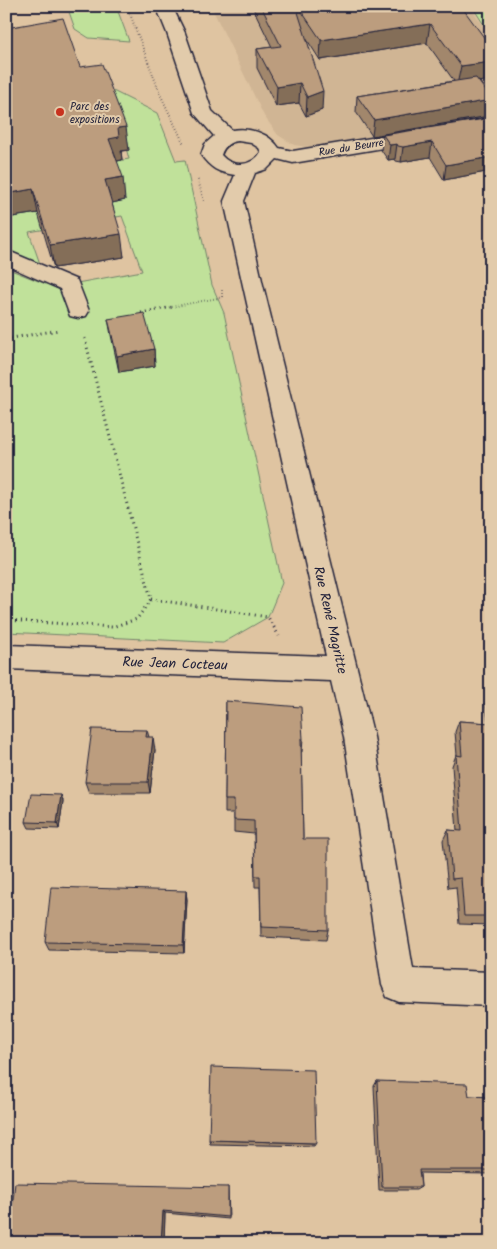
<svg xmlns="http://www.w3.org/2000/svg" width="497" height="1249" font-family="Kalam,sans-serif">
<rect width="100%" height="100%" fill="#dfc4a1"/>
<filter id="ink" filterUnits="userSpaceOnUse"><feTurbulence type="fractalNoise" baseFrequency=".02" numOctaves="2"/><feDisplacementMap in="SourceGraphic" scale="10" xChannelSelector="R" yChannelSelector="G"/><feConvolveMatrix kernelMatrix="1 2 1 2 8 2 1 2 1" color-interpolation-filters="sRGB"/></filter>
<g filter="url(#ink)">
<path fill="#d0b594" d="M211 6H470L491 39V117L307 147 294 145 278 135 264 116Z"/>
<path fill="#c0e19a" stroke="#71826a" d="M67 6H116L129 41 89 38 75 29Z
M472 6H491V36Z
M105 87 157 113 176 161 185 160 212 285 224 313 282 583 268 617 223 643 6 632V268L61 290 77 283 142 271 122 216 29 232 40 264 6 249V218L106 163 129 159 123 137Z"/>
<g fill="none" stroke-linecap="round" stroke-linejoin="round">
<g stroke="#22223b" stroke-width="3">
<path id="minor" d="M156 6H172L185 33 212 111 232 130C249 127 269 133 279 148L293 151 491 118V130L293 163 277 159 267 169 255 173 244 201 263 285 374 737 413 969 491 972V1006L399 1002 387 997 382 985 344 737 331 681 6 669V645L326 656 224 201 235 175C219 173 210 168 201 155L205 144 214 136 194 113 167 33ZM238 141 251 143 259 148 261 152C252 167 232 168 221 155 224 146 229 142 238 141Z
M6 250 77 280 89 311 86 316 78 318 70 316 60 289 6 265Z"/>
</g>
<path stroke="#22223b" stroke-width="2" stroke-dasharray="0.5 2.5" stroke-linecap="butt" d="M127 6 161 96 184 144
M198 180 204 201
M222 290V297
M166 308 223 297"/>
<path stroke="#22223b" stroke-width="3" stroke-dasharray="1 4" stroke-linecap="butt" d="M141 313 173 307
M6 339 59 330
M151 599 268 617 279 636
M6 620 112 627 137 619 151 599 84 335"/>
<use href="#minor" fill="#e2cbab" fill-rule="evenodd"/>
</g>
<path fill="#a2876c" stroke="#22223b" d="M252 6H461L480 82 491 98V109L489 116 372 136 356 112 357 96 454 81 427 43 320 60 306 38 322 110 306 116 299 103 276 106 257 68V49L272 47Z
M6 28 80 67 129 150 121 151 122 160 117 161 125 200 112 203 124 257 54 268 38 213 6 218Z
M491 118V171L444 180 430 157 401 162 396 161 395 159 388 160 381 150 383 135Z
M108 319 154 349 155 366 119 372 111 335Z
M490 692H491V925L459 924 456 887 448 888 443 840 448 830 457 831 452 766 456 755H457L455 732 459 721 488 723 485 704Z
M226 701 303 739 302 752H301L303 839 328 930 326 940 261 937 260 887H255L254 834 234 832V813H225V800Z
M147 730 149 737 155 750 150 793H89L85 782Z
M61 795 63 801 59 829 29 828 26 822Z
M186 891 187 900 184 953 49 950 45 942Z
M377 1081 469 1096 491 1097V1174L420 1173 421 1187 416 1190H379L374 1086Z
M209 1140 316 1143 314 1146 210 1144Z
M228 1187 229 1219 165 1213 164 1243H8Z"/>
<path fill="#846e58" stroke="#22223b" d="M430 24 427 43 320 60 321 40Z
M491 62V80L457 85 461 66Z
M300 83 299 103 276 106 277 87Z
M323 91 322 110 306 116 307 97Z
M491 100V109L489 116 372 136 374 120Z
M126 127 129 150 121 151 122 160 112 162 109 139 118 128Z
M432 142 430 157 401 162 403 147Z
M397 144 395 159 388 160 390 145Z
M491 157V171L444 180 446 165Z
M123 177 125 200 108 204 105 180Z
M33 189 38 213 6 218V194Z
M121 234 124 257 54 268 50 245Z
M154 349 155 366 119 372 117 356Z
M153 737 155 750 150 793 148 782Z
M61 795 63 801 59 829 57 823Z
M186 891 187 900 184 953 183 945Z
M163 1211 165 1213 164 1243H161Z"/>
<path fill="#bc9d7e" stroke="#22223b" d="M261 6H296L323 91 307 97 300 83 277 87 257 49 281 46Z
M298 6H461L491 47V62L461 66 430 24 321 40Z
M63 18 80 67 102 64 126 127 118 128 119 137 109 139 123 177 105 180 121 234 50 245 33 189 6 194V28Z
M476 78 491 98V100L374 120 357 96Z
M491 118V157L446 165 432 142 403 147 398 146 397 144 390 145 383 135Z
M144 313 154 349 117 356 108 319Z
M226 701 301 707 303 739H301L303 839H328V930L261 927 260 876H255L254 821 234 820V800H225Z
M459 721 491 723V916H464L461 878 452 879 448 830 462 831 456 755 462 756Z
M92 729 147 730 146 737H153L148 782H85Z
M31 794 61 795 57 823 26 822Z
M51 887 186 891 183 945 45 942Z
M211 1067 314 1070 316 1143 209 1140Z
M377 1081 467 1084 469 1096 491 1097V1170H419L421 1187H382Z
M15 1183 228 1187V1217L163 1211 161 1243H8Z"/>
</g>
<circle fill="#c8321e" stroke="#e2cbab" stroke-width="2" cx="60" cy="112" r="5"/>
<g text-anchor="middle" stroke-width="4" stroke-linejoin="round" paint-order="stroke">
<g font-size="11" fill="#22223b" stroke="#e2cbab" text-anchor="start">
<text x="70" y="110">Parc des<tspan x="70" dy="13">expositions</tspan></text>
</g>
<g font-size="11" fill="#22223b" stroke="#e2cbab">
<text transform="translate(351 147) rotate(-9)" y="4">Rue du Beurre</text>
</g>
<g font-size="14" fill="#22223b" stroke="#e2cbab">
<text transform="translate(331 620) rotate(77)" y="5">Rue René Magritte</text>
<text transform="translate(175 663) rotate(2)" y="5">Rue Jean Cocteau</text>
</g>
</g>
<rect width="497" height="1249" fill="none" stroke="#e2cbab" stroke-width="25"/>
<rect x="12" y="12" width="472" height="1224" fill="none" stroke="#22223b" stroke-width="2" filter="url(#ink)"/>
</svg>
